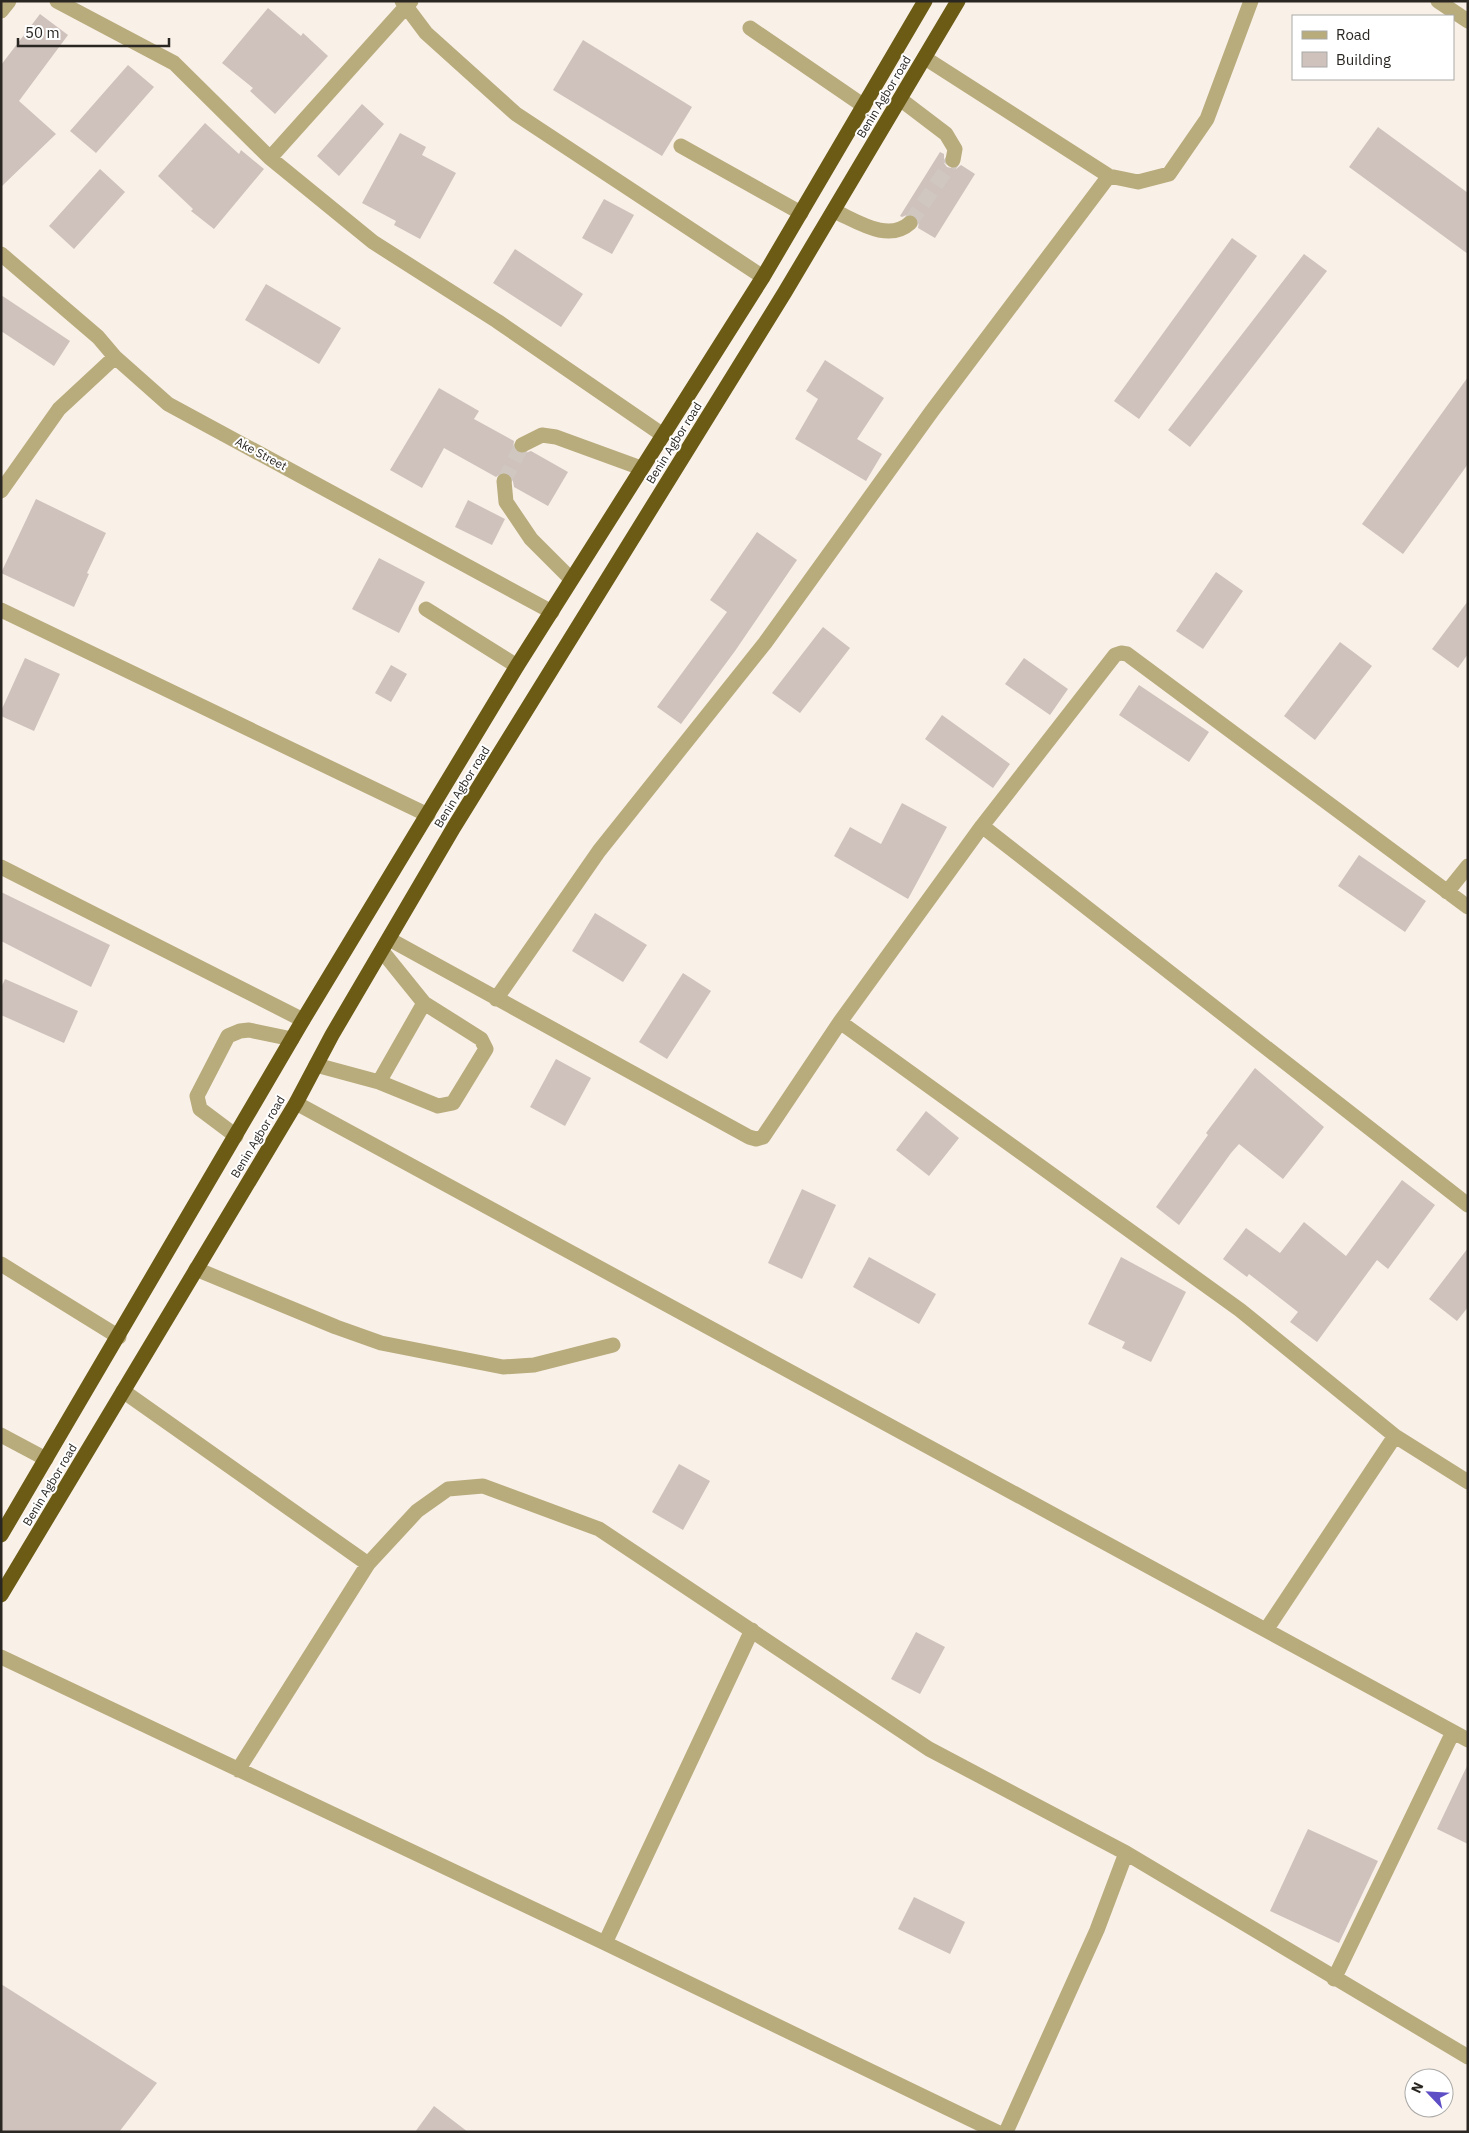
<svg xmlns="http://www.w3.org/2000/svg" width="1469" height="2133" font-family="'IBM Plex Sans',sans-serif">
<rect width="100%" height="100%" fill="#f9f0e7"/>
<path fill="#cfc2bd" d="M268 8 301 36 303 33 328 56 275 114 250 91 253 88 222 63Z
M40 14 68 35 19 101 56 134 1 187V65Z
M583 40 692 107 662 156 553 90Z
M128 65 154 87 96 153 70 131Z
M362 104 384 124 339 176 317 156Z
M205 123 239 154 241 150 264 169 214 229 191 211 193 209 158 176Z
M1378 127 1468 193V254L1349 167Z
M400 133 426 147 422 155 456 173 420 239 394 225 396 221 362 203Z
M940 152 944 154V163L947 167 956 169 961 165 975 174 935 238 918 228 919 222 915 215 909 214 902 217 900 216Z
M100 169 125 192 74 249 49 226Z
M604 199 634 215 612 254 582 238Z
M1232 238 1257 256 1139 419 1114 401Z
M515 249 583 294 561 327 493 283Z
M1304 254 1327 271 1190 447 1168 430Z
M266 284 341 328 319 364 245 320Z
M1 295 70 341 54 366 1 331Z
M825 360 884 398 857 439 882 454 866 481 795 439 818 399 806 391Z
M1468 377V464L1403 554 1362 524Z
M439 388 479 411 474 419 514 441 513 449 517 453 522 454 531 451 568 472 548 506 514 487 512 476 508 473 503 472 496 477 444 448 422 488 390 470Z
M36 499 106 533 87 573 89 574 74 607 1 573Z
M468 500 505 519 492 545 455 527Z
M757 532 797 560 735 651 681 724 657 707 727 612 710 600Z
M379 558 425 582 399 633 352 609Z
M1216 572 1243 591 1203 649 1176 631Z
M1468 601V654L1458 668 1432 649Z
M823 627 850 648 800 713 772 693Z
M1340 642 1372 666 1315 740 1284 716Z
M25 658 60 674 34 731 1 716V711Z
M1024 658 1068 689 1050 715 1005 684Z
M391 665 407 674 391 702 375 693Z
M1139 685 1209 732 1189 762 1119 715Z
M942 715 1010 764 993 788 925 739Z
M902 803 947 827 908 899 834 856 850 827 881 844Z
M1359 855 1426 901 1405 932 1338 886Z
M1 892 110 945 91 987 1 941Z
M595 913 647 945 623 982 572 951Z
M683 973 711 991 667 1059 639 1042Z
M5 979 78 1011 64 1043 1 1015V988Z
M556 1059 591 1078 565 1126 530 1107Z
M1255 1068 1324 1127 1283 1179 1239 1144 1231 1153 1179 1225 1156 1207 1208 1135 1206 1133Z
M926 1111 959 1138 929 1176 896 1150Z
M1402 1180 1435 1205 1388 1269 1377 1260 1317 1342 1290 1322 1298 1312 1249 1274 1247 1277 1223 1259 1246 1228 1280 1253 1304 1222 1346 1256Z
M802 1189 836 1205 802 1279 768 1263Z
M1468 1248V1307L1457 1321 1429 1299Z
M869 1257 936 1294 919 1324 853 1287Z
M1121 1257 1186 1292 1151 1362 1122 1348 1125 1342 1088 1324Z
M679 1464 710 1481 683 1530 652 1512Z
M916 1632 945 1647 920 1694 891 1679Z
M1468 1764V1844L1437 1829Z
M1308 1829 1378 1861 1339 1943 1270 1911Z
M914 1897 965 1922 950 1954 898 1929Z
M1 1984 157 2083 119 2132H1Z
M434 2106 468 2132H415Z"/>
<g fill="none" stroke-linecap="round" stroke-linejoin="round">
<path stroke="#d0c8c0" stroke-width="15" stroke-dasharray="15 8" stroke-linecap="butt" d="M910 223 953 160
M504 481 522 445"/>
<path stroke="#b8ab7c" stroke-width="15" d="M57 1 174 63 270 158 373 242 497 321 663 435
M402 1 426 33 516 114 763 277
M1438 1 1468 21
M1 11 9 1
M750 28 864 106
M925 58 1109 176 1138 182 1169 174 1207 119 1251 1
M900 99 946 134 955 149 953 160
M681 146 801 213
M270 158 411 1
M834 211C857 221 888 243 910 223
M1 254 98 337 115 357 168 404 552 612
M522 445 542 435 556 437 641 468
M504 481 506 502 531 539 571 579
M1 491 59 409 115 357
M426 609 517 666
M1 610 428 815
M982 826 1468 1205
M1 867 303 1020
M1447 892 1468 866
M389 939 749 1137 756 1139 763 1137 840 1022 982 826 1115 655 1121 653 1127 654 1468 907
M496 999 599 851 765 643 932 411 1109 176
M840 1022 1240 1310 1395 1436 1468 1482
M316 1065 379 1082 424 1003 382 951
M379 1082 438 1106 453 1103 486 1049 481 1039 424 1003
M296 1103 1468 1740
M236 1136 200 1109 197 1096 228 1036 240 1031 249 1030 292 1039
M1 1264 119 1337
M196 1269 336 1327 381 1343 503 1367 534 1365 613 1345
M123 1391 368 1564
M1 1435 46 1459
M1266 1630 1395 1436
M1 1657 605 1943 997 2132
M238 1770 368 1564 417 1511 448 1489 483 1486 599 1529 929 1749 1126 1853
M605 1943 752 1630
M1334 1979 1453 1732
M1006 2132 1097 1930 1126 1853 1468 2057"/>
<path stroke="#6b5b15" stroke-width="15" d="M1 1535 303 1020 517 666 763 277 925 1
M1 1595 296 1103 332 1035 454 827 785 292 958 1"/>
</g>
<g text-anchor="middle" stroke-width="4" stroke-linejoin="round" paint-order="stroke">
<g font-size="12" fill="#2a2723" stroke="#fff">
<text transform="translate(884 97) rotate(-59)" y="4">Benin Agbor road</text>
<text transform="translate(674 443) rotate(-58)" y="4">Benin Agbor road</text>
<text transform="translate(261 454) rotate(28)" y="4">Ake Street</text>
<text transform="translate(462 787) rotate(-58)" y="4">Benin Agbor road</text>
<text transform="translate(258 1137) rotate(-59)" y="4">Benin Agbor road</text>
<text transform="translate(50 1485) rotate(-59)" y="4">Benin Agbor road</text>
</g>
</g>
<rect width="1469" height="2133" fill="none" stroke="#2a2723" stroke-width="5"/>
<rect x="1292" y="15" width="162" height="65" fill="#ffffff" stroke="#aaa9a7"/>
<rect x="1302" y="31" width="25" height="8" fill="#b8ab7c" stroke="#aaa9a7"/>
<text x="1336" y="40" font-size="15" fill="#2a2723">Road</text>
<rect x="1302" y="52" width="25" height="15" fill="#cfc2bd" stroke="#aaa9a7"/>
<text x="1336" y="65" font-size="15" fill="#2a2723">Building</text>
<g transform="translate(1429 2093) rotate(295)"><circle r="24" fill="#ffffff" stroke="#aaa9a7"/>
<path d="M0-4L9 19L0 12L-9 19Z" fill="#5e4ec6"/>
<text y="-8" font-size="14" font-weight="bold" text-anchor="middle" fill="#2a2723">N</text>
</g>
<path d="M18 38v8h151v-8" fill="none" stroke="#2a2723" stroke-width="2.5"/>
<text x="25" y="38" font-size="15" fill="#2a2723" stroke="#ffffff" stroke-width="4" paint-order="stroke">50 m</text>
</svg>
